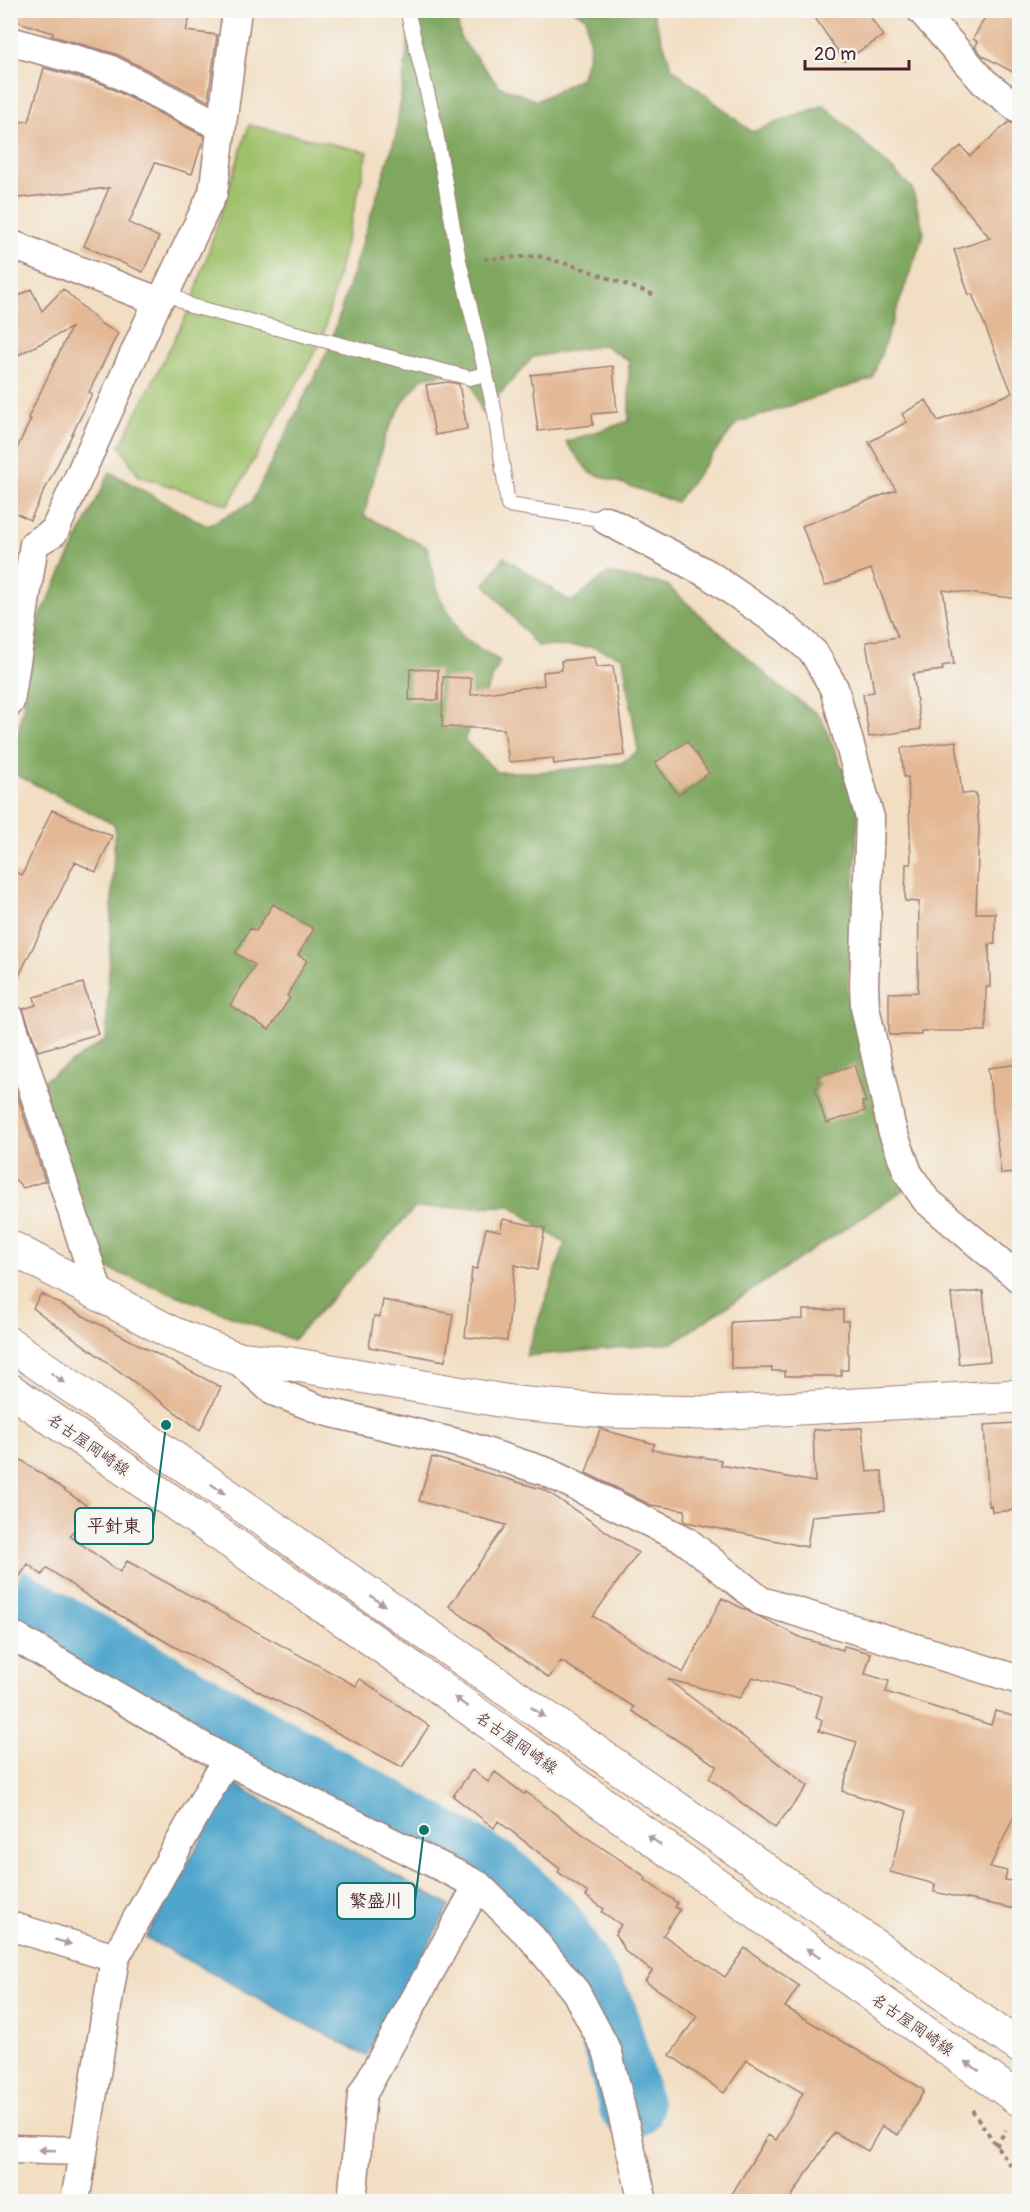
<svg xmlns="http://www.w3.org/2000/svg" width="1030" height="2212" font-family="Pangolin,'Klee One',sans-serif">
<rect width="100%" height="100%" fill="#f6f6f2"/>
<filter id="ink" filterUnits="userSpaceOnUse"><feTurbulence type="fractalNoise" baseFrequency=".0167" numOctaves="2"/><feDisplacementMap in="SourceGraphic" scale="12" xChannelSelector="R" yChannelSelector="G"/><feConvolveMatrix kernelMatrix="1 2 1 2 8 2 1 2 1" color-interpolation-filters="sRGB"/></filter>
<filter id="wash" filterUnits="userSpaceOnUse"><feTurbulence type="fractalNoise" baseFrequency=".008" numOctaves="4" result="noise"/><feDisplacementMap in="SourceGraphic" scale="24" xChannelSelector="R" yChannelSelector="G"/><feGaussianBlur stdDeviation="1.35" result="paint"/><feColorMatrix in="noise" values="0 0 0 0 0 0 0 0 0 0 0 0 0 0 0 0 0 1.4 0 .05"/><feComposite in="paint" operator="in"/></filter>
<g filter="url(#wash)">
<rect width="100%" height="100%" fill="#f2dec2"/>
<path fill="#9fc16a" stroke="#74704a" stroke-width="1.5" d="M249 125 368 152 322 340 228 505 139 476 120 446 191 306Z"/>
<path fill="#7fa75e" stroke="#646344" stroke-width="1.5" d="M412 11H455L461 39 499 86 537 101 582 77 590 48 586 17 574 11H652L672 68 752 132 824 105 912 188 924 233 872 379 737 423 676 502 589 472 566 442 629 421V361L604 345 533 357 482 414 468 370 422 378 404 401 385 436 364 516 427 547 439 596 463 638 500 661 464 740 497 772H540L621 763 638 751 623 657 592 647 537 646 485 584 504 557 571 602 608 573 667 585 775 683 821 717 859 808 847 992 869 1070 926 1175 672 1343 526 1356 565 1244 511 1206 415 1208 293 1340 90 1262 30 1089 106 1040 115 825 11 772 39 619 110 472 207 526 251 503 329 348 396 135Z"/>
<path fill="#50a5cc" stroke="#4d627c" stroke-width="1.5" d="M233 1783 450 1906 366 2056 146 1938Z"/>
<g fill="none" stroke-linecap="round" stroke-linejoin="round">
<path stroke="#50a5cc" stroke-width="63" d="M10 1598 498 1873 550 1921 605 2011 631 2107"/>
</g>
<g id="blocks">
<path fill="#e4b894" d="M10 10H192L186 31 217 35 208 101 116 54 52 36 53 33 10 19Z
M810 10H866L883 36 844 61Z
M989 10H1020V76L983 56 975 47 978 42 973 39Z
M44 68 103 84 204 136 192 174 155 163 129 223 159 237 143 272 84 246 109 188 10 199V123L29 121Z
M1009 122 1020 126V599L943 590 954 664 942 666 943 670 913 674 921 729 869 737 863 694 874 692 866 642 898 637 871 569 825 586 802 526 896 490 869 442 907 422 902 414 926 400 938 421 1012 393 972 294 969 295 954 250 990 238 933 170 961 146 970 156Z
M31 289 42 311 63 289 101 324 118 333 89 392 92 394 30 520 10 510V463L31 419 28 418 71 328 10 359V346L14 342 10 334V301Z
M613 366 617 412 592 414 593 425 538 431 531 375Z
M448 382 459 384 467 429 435 435 426 385Z
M594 657 596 667 613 666 625 755 554 764 553 758 509 762 504 729 442 727 443 677 471 678V695L544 685 543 672 562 670 561 661Z
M410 669 438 670V700H409Z
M687 741 709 773 678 795 655 763Z
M956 741 962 794 976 793 979 829 976 913H995V944H989L990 987H986V1031H921V1035H889V993L918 992 919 902 905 901 906 864H911L908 777H904L901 748Z
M52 810 112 836 96 872 75 862 10 994V870L22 875Z
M273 904 314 929 298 955 307 960 287 996 290 998 269 1030 230 1005 255 965 235 953 250 928 256 931Z
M83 983 98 1034 38 1051 23 1009 36 1005 34 997Z
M1020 1064V1173L1001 1174 988 1068Z
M854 1065 866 1102H862L865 1111 826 1123 815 1089 820 1087 816 1077Z
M10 1073 45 1181 23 1188 10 1174Z
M503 1219 545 1228 537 1270 515 1265 507 1341 465 1337 472 1268 477 1269 486 1228 500 1231Z
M983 1291 990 1361 959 1364 951 1294Z
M41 1294 221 1387 200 1430 33 1308Z
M383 1300 453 1314 445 1361 369 1347 374 1316 380 1317Z
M803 1310H843V1321H848V1370H841V1376H785V1371H772V1368L731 1369V1322L803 1319Z
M1017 1423 1020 1510 992 1512 991 1505 989 1506 984 1425Z
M862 1428 867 1472 882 1471 885 1510 812 1516 807 1547 686 1522 684 1521 685 1510 651 1505 586 1473 600 1429 655 1444 652 1450 721 1460V1465L815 1482 813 1430Z
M10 1452 90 1508 70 1536 120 1572 127 1561 356 1686 360 1679 429 1726 402 1767 175 1647 95 1601 47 1568 42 1575 28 1564 10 1591Z
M432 1457 545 1490 638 1553 593 1616 683 1673 722 1598 802 1638 843 1650 844 1646 871 1653 865 1674 889 1681 886 1692 991 1725 995 1711 1020 1718V1804L990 1867 1007 1871 1005 1880 1020 1882V1910L934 1892 935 1884 890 1872 907 1811 842 1791 857 1742 819 1731 822 1720 816 1718 822 1696 753 1677 739 1698 667 1679 808 1786 775 1828 709 1778 717 1766 632 1711 634 1707 561 1661 549 1678 449 1606 506 1525 419 1501Z
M472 1770 488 1782 495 1772 524 1794 526 1792 589 1839 646 1877 645 1880 677 1903 675 1907 680 1910 663 1935 725 1977 745 1948 799 1986 785 2007 921 2088 924 2091 898 2135 882 2126 868 2151 834 2132 788 2202H727L768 2135 776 2140 803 2093 747 2060 724 2093 670 2055 697 2016 645 1981 652 1971 626 1952 615 1934 621 1925 602 1912 604 1909 586 1896 588 1893 558 1872 560 1869 498 1821 494 1828 453 1796Z"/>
</g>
</g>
<g filter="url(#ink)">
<use href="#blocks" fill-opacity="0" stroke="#9e7e76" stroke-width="1.5"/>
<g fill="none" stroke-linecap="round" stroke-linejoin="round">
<g stroke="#9e7e76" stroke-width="16">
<path id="lane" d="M407 10 433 116 459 260 495 413 508 505 606 520
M166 291 191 306 470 378 485 374"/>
</g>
<g stroke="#9e7e76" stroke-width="31">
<path id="street" d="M921 10 984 82 1020 110
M10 41 109 69 220 126
M10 244 158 301
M606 520 708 574 786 628 814 653 834 688 870 818 864 984 865 1007 892 1130 908 1173 926 1200 1020 1279
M10 702 34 544 54 532 158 301 166 291 213 193 237 10
M10 1018 99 1294
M236 1358 273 1391 324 1411 461 1444 547 1472 685 1540 761 1601 1020 1680
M10 1634 226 1760 478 1885 532 1938 576 1992 608 2053 643 2202
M10 1926 115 1958
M10 2149 83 2151
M75 2202 115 1958 226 1760
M352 2202 362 2095 478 1885"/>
</g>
<g stroke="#9e7e76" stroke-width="35">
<path id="secondary" d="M10 1247 172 1333 236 1358 291 1364 516 1403 609 1411 711 1413 1020 1396"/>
</g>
<g stroke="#9e7e76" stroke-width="35">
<path id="primary" d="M10 1344 1020 2047
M10 1390 374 1641 1020 2100"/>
</g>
<path stroke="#9e7e76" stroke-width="4" stroke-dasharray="4.5 4.5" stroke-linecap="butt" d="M484 259 538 256 581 268 657 296
M972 2110 1010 2165 1020 2169
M996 2146 1006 2130"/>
<use href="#lane" stroke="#fff" stroke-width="14"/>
<use href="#street" stroke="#fff" stroke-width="28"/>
<use href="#secondary" stroke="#fff" stroke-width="33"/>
<use href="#primary" stroke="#fff" stroke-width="33"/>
</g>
<defs><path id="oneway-solid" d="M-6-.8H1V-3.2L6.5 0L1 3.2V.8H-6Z" transform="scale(1.5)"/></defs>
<g fill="#ae9aa0">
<use href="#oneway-solid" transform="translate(58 1378) rotate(35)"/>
<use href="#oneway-solid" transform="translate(218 1489) rotate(35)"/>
<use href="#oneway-solid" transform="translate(378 1601) rotate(35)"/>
<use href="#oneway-solid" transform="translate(461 1702) rotate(-145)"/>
<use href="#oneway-solid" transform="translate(538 1712) rotate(35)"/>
<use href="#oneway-solid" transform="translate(654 1840) rotate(-145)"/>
<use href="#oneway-solid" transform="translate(63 1942) rotate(17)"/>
<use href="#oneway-solid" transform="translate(813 1953) rotate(-145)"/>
<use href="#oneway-solid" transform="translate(972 2066) rotate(-145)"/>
<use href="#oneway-solid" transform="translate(47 2150) rotate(-178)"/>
</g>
</g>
<g text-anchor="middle" stroke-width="5" stroke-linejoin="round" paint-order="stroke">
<g font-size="16" fill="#4a1f2b" stroke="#f6f6f2">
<text transform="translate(89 1444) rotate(35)" y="6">名古屋岡崎線</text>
<text transform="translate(517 1742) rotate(35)" y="6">名古屋岡崎線</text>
<text transform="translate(913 2024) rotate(35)" y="6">名古屋岡崎線</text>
</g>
</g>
<path fill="none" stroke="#0f766e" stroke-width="2" d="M166 1425L153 1526M424 1830L415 1901"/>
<g fill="#0f766e" stroke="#f6f6f2" stroke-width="2">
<circle cx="166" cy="1425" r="6"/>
<circle cx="424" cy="1830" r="6"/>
</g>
<g fill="#f6f6f2" stroke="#0f766e" stroke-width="2">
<rect x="75" y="1508" width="78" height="36" rx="6"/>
<rect x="337" y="1883" width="78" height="36" rx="6"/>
</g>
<g font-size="18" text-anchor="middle" font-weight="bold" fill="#4a1f2b">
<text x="114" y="1532">平針東</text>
<text x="376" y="1907">繁盛川</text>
</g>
<rect width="1030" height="2212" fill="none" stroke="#f6f6f2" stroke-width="36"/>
<path d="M805 60v9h104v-9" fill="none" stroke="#4a1f2b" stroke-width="3"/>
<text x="814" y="60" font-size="18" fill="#4a1f2b" stroke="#f6f6f2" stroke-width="4.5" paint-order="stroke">20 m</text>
</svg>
